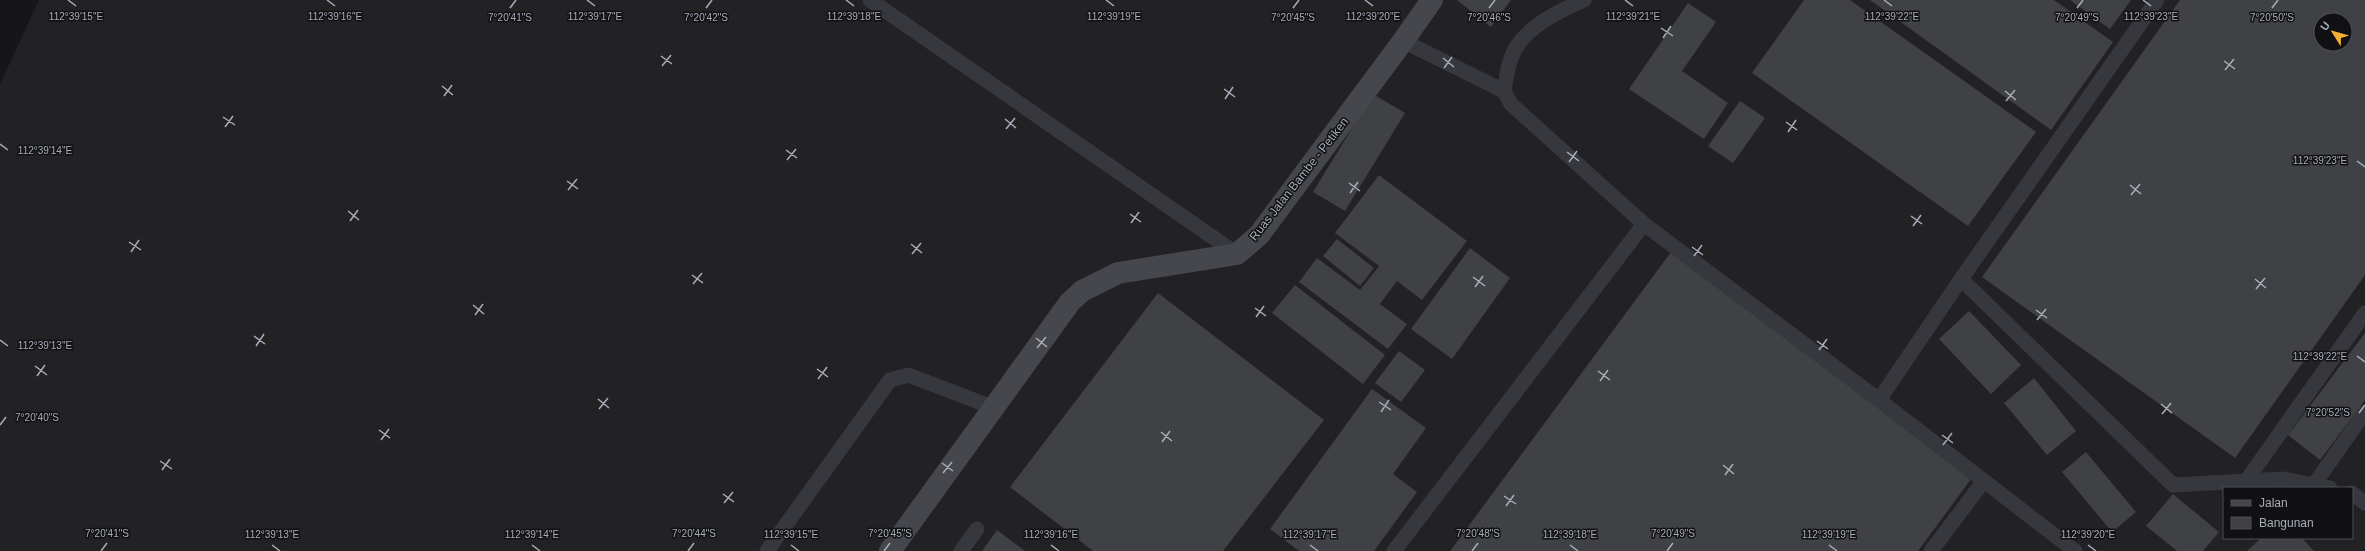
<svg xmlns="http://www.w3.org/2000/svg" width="2365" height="551" font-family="Helvetica,sans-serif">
<rect width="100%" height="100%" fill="#161618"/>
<path fill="#222225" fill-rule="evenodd" d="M39 0H2365V551H0V84ZM2321 20H2345V44H2321ZM2224 488H2352V538H2224Z"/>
<path fill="#404145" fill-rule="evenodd" d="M1457 0H1511L1491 27Z
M1804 0H1850L2036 132 1968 226 1752 73Z
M1870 0H2054L2113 42 2051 130Z
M2070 0H2131L2110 29Z
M2180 0H2365V275L2235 458 1982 277ZM2321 20H2345V44H2321Z
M1688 3 1716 22 1682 71 1728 103 1704 139 1629 89Z
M1373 94 1405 113 1345 211 1313 192Z
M1740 101 1765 118 1733 163 1708 146Z
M1379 175 1467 241 1422 300 1397 281 1380 304 1407 324 1388 349 1299 282 1317 258 1360 290 1379 266 1335 233Z
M1337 239 1374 268 1360 286 1323 256Z
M1470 248 1510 278 1452 359 1411 329Z
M1671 252 1974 475 1918 551H1450Z
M1295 285 1385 355 1363 384 1272 313Z
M1158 293 1324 420 1223 551H1093L1010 487Z
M1969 311 2021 365 1991 394 1939 339Z
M2365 333V400L2320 460 2288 435Z
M1399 351 1425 370 1401 402 1375 383Z
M2034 378 2076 431 2047 455 2004 403Z
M1372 389 1426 428 1393 474 1417 492 1374 551H1299L1270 529Z
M2086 452 2136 512 2112 532 2062 472Z
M2173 494 2219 532 2203 551H2177L2146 526Z
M997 530 1025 551H982Z
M2261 538H2302L2314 551H2247Z"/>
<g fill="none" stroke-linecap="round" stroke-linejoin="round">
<path stroke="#37383d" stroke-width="15" d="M870 0 1237 254
M1584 0C1557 12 1521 29 1511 58 1507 69 1506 81 1504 91L1511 104 1644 224 1879 400 2075 551
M1403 41 1504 91
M1961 279 2173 485 2283 479 2330 488
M1879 400 1961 279 2157 0
M2246 481 2365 313
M2313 486 2365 412
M2352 493 2365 503
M767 551 890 380 908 375 992 407
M961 551 977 529
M1394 551 1644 224
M1931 551 1983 482"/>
<path stroke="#45474d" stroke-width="22" d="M890 551 1070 302 1082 291 1118 273 1237 254 1259 235 1403 41 1432 0"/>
</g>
<path fill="none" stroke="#a8adb8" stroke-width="1.5" d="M68 0 76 6M327 0 335 6M587 0 595 6M846 0 854 6M1106 0 1114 6M1365 0 1373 6M1625 0 1633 6M1884 0 1892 6M2143 0 2151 6M510 8 516 0M706 8 712 0M1293 8 1299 0M1489 8 1495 0M2077 8 2083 0M2272 8 2278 0M1661 28 1673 36M1663 38 1671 26M661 56 672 64M1443 58 1454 67M2224 61 2235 69M662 66 671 55M1444 68 1452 57M2225 70 2234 59M442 86 453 95M1224 89 1235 97M2005 91 2016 100M444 96 452 85M1225 99 1233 87M2006 101 2015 90M223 117 235 125M1005 119 1016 128M1786 122 1797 130M225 127 233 116M1006 129 1015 118M1788 132 1796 120M0 144 8 150M786 150 797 158M1567 152 1579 161M787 160 796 149M2357 161 2365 167M1569 162 1577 151M567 181 578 189M1349 183 1360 191M2130 185 2141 194M568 190 577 179M1350 193 1358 182M2131 195 2140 184M348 211 359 220M1130 214 1141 222M1911 216 1922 224M350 221 358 210M1131 223 1139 212M1913 226 1921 215M129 242 141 250M911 244 922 253M1692 247 1703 255M131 252 139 240M912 254 921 243M1694 256 1702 245M692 275 703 283M1473 277 1485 286M2255 279 2266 288M693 284 702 273M1475 287 1483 276M2256 289 2265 278M473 305 484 314M1255 308 1266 316M2036 310 2047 318M475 315 483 304M1256 317 1264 306M2037 320 2046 309M254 336 265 344M1036 338 1047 347M0 340 8 346M1817 341 1828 349M256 346 264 334M1037 348 1046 337M1819 350 1827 339M2357 356 2365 362M35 366 47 375M817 369 828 377M1598 371 1610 380M37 376 45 365M818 379 827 367M1600 381 1608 370M598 399 609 408M1379 402 1391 410M2161 404 2172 413M599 409 608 398M1381 412 1389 400M2359 413 2365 405M2162 414 2171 403M0 425 6 417M379 430 390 438M1161 432 1172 441M1942 435 1953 443M381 440 389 429M1162 442 1170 431M1943 445 1952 433M160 461 172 469M942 463 953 471M1723 465 1734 474M162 470 170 459M943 473 952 462M1725 475 1733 464M723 494 734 502M1504 496 1516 504M724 503 733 492M1506 506 1514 495M272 545 280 551M532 545 540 551M791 545 799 551M1051 545 1059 551M1310 545 1318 551M1570 545 1578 551M1829 545 1837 551M2088 545 2096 551M101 551 107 543M688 551 694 543M884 551 890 543M1472 551 1478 543M1667 551 1673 543"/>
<g text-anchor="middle" stroke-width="3" stroke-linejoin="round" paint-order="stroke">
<g font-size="12" fill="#a8adb8" stroke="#111113">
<text transform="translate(1299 179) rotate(-52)" y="4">Ruas Jalan Bambe - Petiken</text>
</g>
</g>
<g font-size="10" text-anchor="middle" fill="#a8adb8" stroke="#111113" stroke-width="3" stroke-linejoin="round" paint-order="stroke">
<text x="76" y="20">112°39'15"E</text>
<text x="335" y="20">112°39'16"E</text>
<text x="595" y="20">112°39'17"E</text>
<text x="854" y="20">112°39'18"E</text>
<text x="1114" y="20">112°39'19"E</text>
<text x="1373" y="20">112°39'20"E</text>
<text x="1633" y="20">112°39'21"E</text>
<text x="1892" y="20">112°39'22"E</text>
<text x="2151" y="20">112°39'23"E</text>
<text x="510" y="21">7°20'41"S</text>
<text x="2077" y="21">7°20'49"S</text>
<text x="706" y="21">7°20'42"S</text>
<text x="1293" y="21">7°20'45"S</text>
<text x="1489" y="21">7°20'46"S</text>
<text x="2272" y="21">7°20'50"S</text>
<text x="45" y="154">112°39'14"E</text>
<text x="2320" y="164">112°39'23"E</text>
<text x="45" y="349">112°39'13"E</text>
<text x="2320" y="360">112°39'22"E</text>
<text x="2328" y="416">7°20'52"S</text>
<text x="37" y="421">7°20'40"S</text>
<text x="107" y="537">7°20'41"S</text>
<text x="694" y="537">7°20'44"S</text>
<text x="890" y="537">7°20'45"S</text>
<text x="1478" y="537">7°20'48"S</text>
<text x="1673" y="537">7°20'49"S</text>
<text x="272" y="538">112°39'13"E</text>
<text x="532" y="538">112°39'14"E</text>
<text x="791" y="538">112°39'15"E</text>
<text x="1051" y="538">112°39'16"E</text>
<text x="1310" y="538">112°39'17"E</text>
<text x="1570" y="538">112°39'18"E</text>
<text x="1829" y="538">112°39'19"E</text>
<text x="2088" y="538">112°39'20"E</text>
</g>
<rect x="2223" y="487" width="130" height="52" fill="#111113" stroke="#4d4f55"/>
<rect x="2231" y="500" width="20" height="6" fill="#45474d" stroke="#4d4f55"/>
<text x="2259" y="507" font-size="12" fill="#a8adb8">Jalan</text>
<rect x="2231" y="517" width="20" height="12" fill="#404145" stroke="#4d4f55"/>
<text x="2259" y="527" font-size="12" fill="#a8adb8">Bangunan</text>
<g transform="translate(2333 32) rotate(307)"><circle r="19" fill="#111113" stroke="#4d4f55"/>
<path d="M0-3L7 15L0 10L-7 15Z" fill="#f2b134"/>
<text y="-6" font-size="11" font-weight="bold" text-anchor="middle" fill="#a8adb8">U</text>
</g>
</svg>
